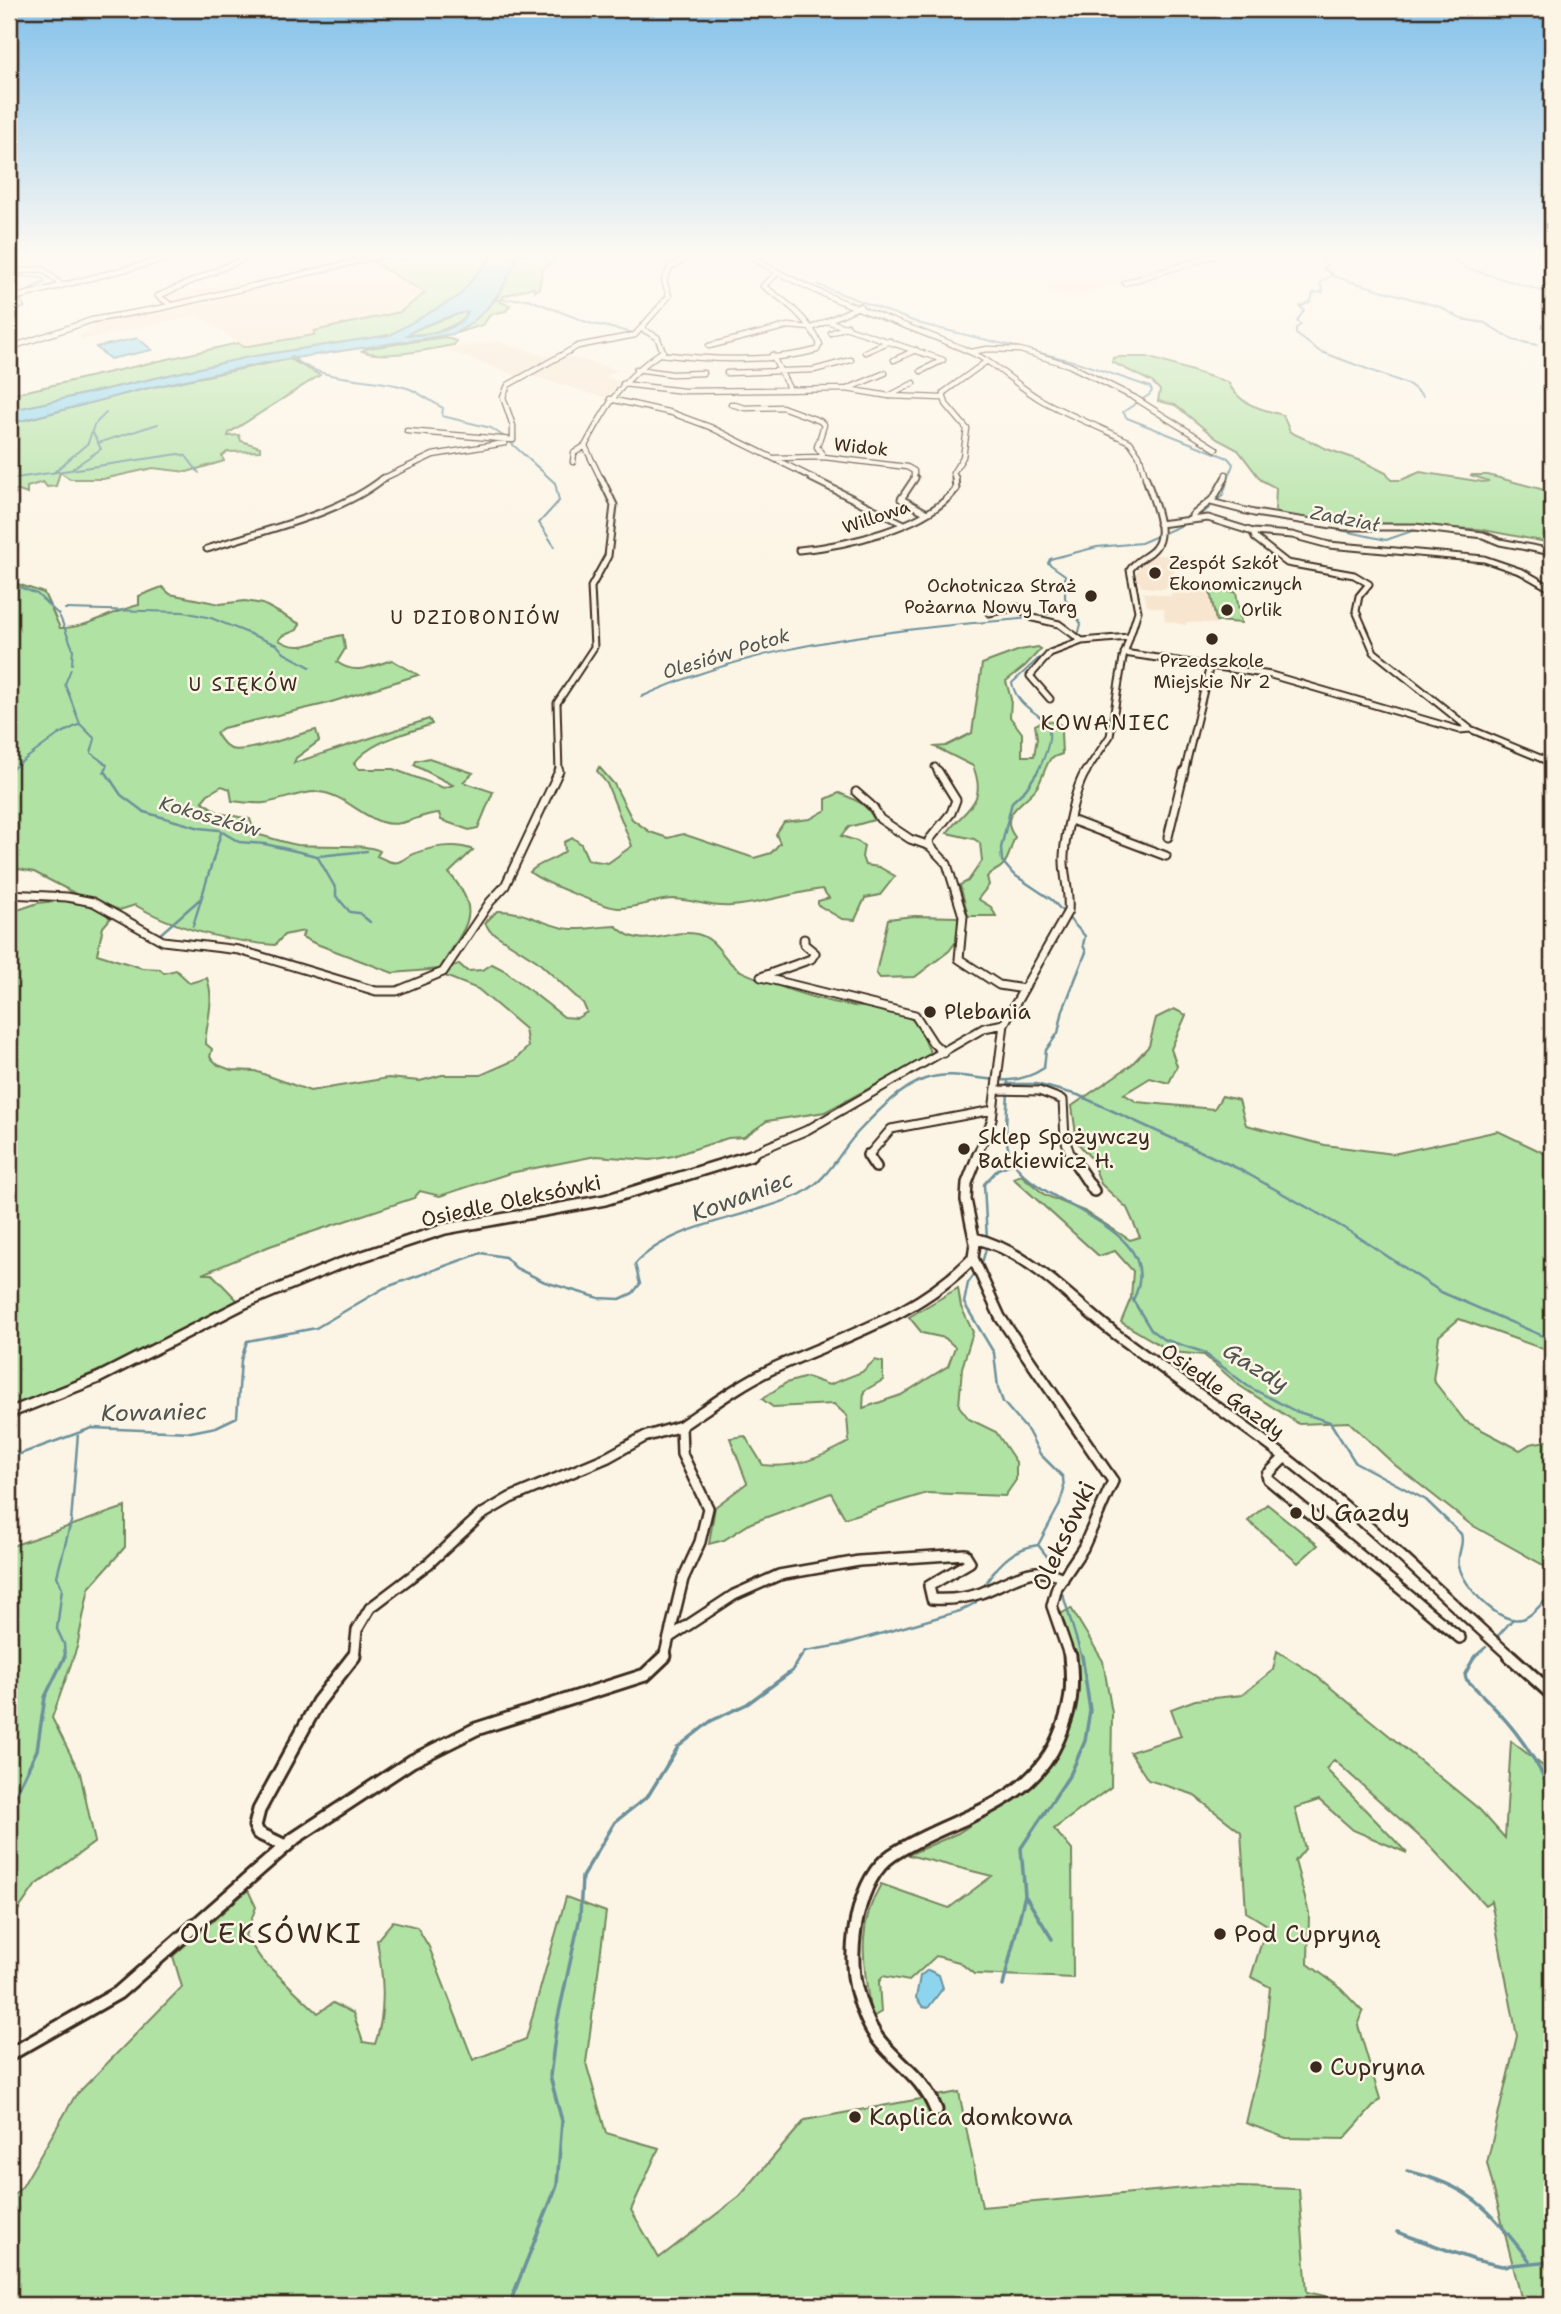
<svg xmlns="http://www.w3.org/2000/svg" width="1561" height="2314" font-family="'Shantell Sans',sans-serif">
<rect width="100%" height="100%" fill="#fcf5e5"/>
<filter id="ink" filterUnits="userSpaceOnUse"><feTurbulence type="fractalNoise" baseFrequency=".0143" numOctaves="2"/><feDisplacementMap in="SourceGraphic" scale="14" xChannelSelector="R" yChannelSelector="G"/><feConvolveMatrix kernelMatrix="1 2 1 2 8 2 1 2 1" color-interpolation-filters="sRGB"/></filter>
<g filter="url(#ink)">
<path fill="#f8e5d0" d="M60 255H121L132 264 94 274 86 268 50 276 34 260Z
M328 255H409L412 258 401 260 413 287 425 293 400 312 383 317 314 331V335L243 347 198 315 84 340 79 336 107 319 172 304 160 296 172 292 194 291Z
M1083 255H1214L1071 298 1041 288 1053 284 1042 281Z
M497 341 551 358 517 376 444 349Z
M568 356 619 370 606 377 621 382 606 398 529 375Z
M1154 555H1183L1165 589 1142 587 1135 575 1142 563Z
M1192 589 1210 591 1216 624 1186 622V625L1165 621 1164 609 1147 606 1143 592 1170 596 1171 593 1192 594Z"/>
<path fill="#b0e2a3" stroke="#768660" stroke-width="2" d="M409 255H493L459 296 390 335 249 357 9 411V395L238 343 243 347 314 335V331L400 312 425 293 373 262 395 256 401 260 412 258Z
M512 255H560L542 270 539 289 535 291 533 287 504 296 500 302 510 305 506 311C489 315 493 310 483 325L453 334C464 324 484 315 496 299 505 287 507 276 515 264Z
M466 311V317C447 331 430 335 406 335 425 323 445 320 466 311Z
M445 337 456 341 454 345C429 349 385 360 362 351L369 348Z
M1121 357H1147L1228 382C1239 405 1260 409 1283 415L1290 432 1327 449 1362 461 1386 473 1391 480H1401L1420 472 1483 482 1489 481 1470 475H1488L1552 492V543L1478 529 1336 524 1281 514 1275 510 1276 488 1261 480 1238 450 1217 439 1175 405 1158 401 1160 390 1152 382 1112 362 1113 358Z
M290 359 320 375 229 433 228 436 239 435 241 441 260 447V451L227 452 222 456 224 461 187 472 153 468 103 479H70L60 472 56 486 47 487 43 482 27 487V494L14 489 16 494 9 498V424L144 389Z
M9 581 44 593 60 628C89 628 112 611 139 605V596L162 587 170 594 220 604 245 601 263 604 300 624 297 630 282 636 279 640C302 655 319 638 343 635L345 649 337 662C355 676 372 666 392 660L418 675 325 704 223 728 216 733C220 739 225 747 231 749 246 754 296 734 316 730L319 741 296 758 294 763 429 719 432 724C405 734 373 740 354 763L359 769H393L444 788 453 785 414 765 416 761 429 758 473 773 463 782 493 792 478 828 469 830 441 820 439 813C418 814 403 829 381 822 360 815 341 793 318 792 300 791 282 801 264 803 254 804 242 802 232 801L230 789 222 786 208 794 202 801 219 813 250 819 255 834C270 837 284 843 298 845 319 847 366 843 380 851L377 856C384 859 391 864 398 862 403 861 408 856 413 854 431 847 455 842 473 850L449 873C486 915 463 927 440 969L393 973 314 943 302 937 304 931 284 935 275 945C227 941 176 929 135 905L120 910 82 897 34 872 9 867Z
M1210 591 1236 592 1241 623 1216 621Z
M1038 647 1041 649 1025 666 1006 681 1011 699 1010 717 1022 733V756H1034L1037 738 1035 725C1045 719 1055 721 1065 727L1061 732 1062 754 1051 758C1044 768 1043 778 1037 787 1027 802 996 813 1015 837 1010 847 1010 859 1002 866 997 871 992 871 987 877L989 885 978 899 991 907 996 916H968L960 885 968 881 982 861 980 843 974 839 947 833C965 808 988 804 973 766L935 747 946 746 972 733 982 664 1020 650Z
M599 767 614 784 632 819 650 832 668 838 683 834 754 858 771 853 780 843 776 834 784 822 810 819 826 810V799L839 793C854 799 868 804 874 820L849 827 841 836 857 841 864 846 862 857 865 865 879 867 895 876 880 895 865 898 855 920 842 919 818 905V901L829 898 822 889C791 893 762 904 731 906 711 908 692 899 672 899 654 900 637 908 619 908 606 908 539 881 530 872 539 862 554 861 565 851L564 842 573 838 581 844 588 860 608 863 632 846 607 784 597 771Z
M64 900C79 902 103 903 110 919L103 927 97 954 142 968 160 969 164 973 176 970 190 983 207 978C215 1001 207 1020 205 1043L212 1049 210 1057 218 1065 231 1070 255 1071 310 1091 388 1078 420 1081 442 1075H481L515 1060 528 1047 525 1029 478 989 445 976 449 968 459 964 467 971 483 970 492 964 504 970 564 1017 577 1018 587 1012 583 1003 537 961 490 931 485 923 497 911C528 910 547 928 572 929 586 930 602 926 616 926 643 953 667 928 697 934 719 939 723 962 741 971 750 976 762 979 771 983 796 993 828 1002 854 1006 872 1008 890 1008 906 1016 923 1023 923 1042 932 1055L825 1112 767 1121 744 1137 728 1138 673 1156 650 1160 596 1156 510 1173 440 1196 420 1191 414 1198 270 1246 202 1274H212L241 1304 129 1358 9 1408V913L38 903Z
M914 916 958 917V939L949 951 915 977 880 978 876 973 888 919Z
M1174 1009 1186 1015 1171 1049 1177 1066 1169 1083 1150 1078 1124 1094 1137 1102 1214 1109 1222 1096 1239 1100 1246 1125 1325 1145 1393 1154 1498 1131 1552 1157V1352L1459 1319 1439 1336 1433 1380 1465 1421 1520 1450 1530 1444 1552 1440V1570L1470 1524 1395 1465 1349 1422 1299 1424 1240 1386 1204 1355 1172 1352 1121 1322 1131 1298 1133 1271 1115 1251 1099 1256 1013 1178 1021 1175 1045 1195 1086 1212 1130 1240 1140 1237 1127 1208 1101 1184 1090 1157 1077 1142 1072 1106 1131 1065 1149 1046 1156 1018Z
M958 1288 961 1307 973 1332 962 1368 959 1406 969 1419 996 1432 1016 1462V1480L1005 1496 927 1493 845 1518 831 1493 751 1523 724 1540 709 1544 715 1507 747 1483 730 1438 745 1436 763 1465C795 1469 822 1457 849 1442L847 1416 834 1404 773 1407 762 1399 786 1383 807 1377 829 1385 862 1372 875 1360 883 1362V1380L864 1391 863 1408 901 1395 948 1366 955 1347 945 1338 922 1333 909 1317Z
M1267 1504 1318 1545 1298 1563 1248 1521Z
M125 1507V1547L89 1588 77 1647 52 1718 80 1773 95 1842 35 1886 9 1923V1547Z
M1071 1608 1103 1661 1112 1713 1111 1787 1054 1829 1072 1850 1073 1978 974 1974 959 1962 936 1956 909 1981 883 1976 879 1982 881 2012 871 2018C865 1968 854 1930 881 1884L949 1908 992 1876 908 1855 958 1833 1037 1781 1075 1709 1059 1615Z
M1277 1651 1314 1674 1479 1809 1505 1838 1511 1741 1552 1773V2305H1523L1487 2163 1517 2036 1491 1901 1485 1905 1429 1845 1334 1760 1326 1769 1407 1853 1353 1830 1319 1800 1295 1808 1305 1849 1295 1861 1309 1913 1308 1964 1338 1986 1363 2012 1358 2026 1380 2099 1344 2139 1286 2138 1246 2123 1264 2046 1270 1987 1251 1977 1267 1925 1246 1912 1241 1832 1192 1794 1148 1780 1130 1752 1181 1736 1171 1709 1195 1700 1242 1695 1273 1670Z
M248 1890 256 1907 245 1936 262 1960 318 2013 333 2003 353 2013 363 2042 375 2044C387 2010 383 1975 377 1940L393 1921 417 1927 429 1947 473 2060 526 2039 566 1897 606 1912 586 2063 606 2133 659 2148 631 2210 659 2258 740 2196 805 2120 959 2092 982 2207 1208 2186 1299 2189 1307 2292 1365 2305H9V2200L22 2187 75 2096 182 1987 173 1956Z"/>
<path fill="#8dd5ee" stroke="#6c919b" stroke-width="2" fill-rule="evenodd" d="M493 255H512L517 260C505 284 494 305 471 323 466 328 457 331 453 334L269 362 144 389 9 424V411L249 357 390 335 459 296ZM468 312C458 332 427 336 407 335 419 326 453 314 468 312Z
M138 338 152 350 110 359 96 347Z
M928 1970 939 1975 943 1988 928 2008 923 2007 916 1998 920 1976Z"/>
<g fill="none" stroke-linecap="round" stroke-linejoin="round">
<path stroke="#6c919b" stroke-width="2" d="M1321 255 1318 256 1325 259 1322 261 1327 265 1323 269 1333 274 1320 283 1323 292 1313 293 1311 301 1300 307 1304 310 1297 321 1301 325 1296 328V334L1319 351 1410 385 1423 396
M1442 255 1463 264V267L1552 294
M1332 276 1440 307 1461 319 1485 323 1513 340 1537 345
M818 285 921 324 1077 362 1150 387 1152 391 1149 395 1123 412 1127 418 1228 458 1233 464 1223 495 1199 517
M493 300 528 299 589 323 634 333
M9 320 15 311 25 307 20 300 32 288 45 282 43 278 15 276 16 273
M291 356C323 385 372 375 410 389 421 394 432 402 443 408L442 416 491 428 506 438
M98 443 158 424
M511 443 555 483 559 501 539 523 555 547
M73 468 101 449 93 433
M53 473 88 443 94 425 106 413
M9 479 179 454 186 456 199 473
M1317 525 1386 540 1412 531H1425
M1431 531 1487 538
M1497 539 1552 550
M9 583 37 594 59 615
M65 609 184 612 211 618 277 645 284 653 310 667
M60 617 73 649 72 664
M1036 617 1070 608
M71 669 65 684 80 724 95 739 91 753 107 765 104 773
M641 697C733 655 832 638 933 627 965 623 997 622 1029 618
M9 771 58 735 80 724
M1037 773C1072 703 1022 726 1012 683L1038 659 1078 636 1081 624 1065 598V575L1048 563 1050 559 1097 547 1141 543 1187 523"/>
<path stroke="#6c919b" stroke-width="2.5" d="M105 771 121 795 144 812 200 828 219 830 239 842 265 844 317 856 336 889V896L350 912 359 913 370 922
M318 856 367 851
M193 926 221 833
M158 936 200 899
M1008 1082C1009 1106 1000 1141 1014 1163 1043 1209 1170 1227 1133 1300L1151 1330 1163 1339 1203 1352 1249 1387 1295 1411 1330 1422 1355 1462 1426 1500 1461 1534C1465 1545 1456 1554 1459 1566 1464 1587 1498 1624 1522 1619 1535 1616 1540 1601 1552 1597
M1009 1084H1036L1078 1095 1239 1169 1351 1232 1441 1292 1552 1340
M987 1240 984 1184 998 1169 1014 1163
M981 1266 987 1246
M977 1271 968 1283 964 1303 994 1353 998 1388 1003 1402 1028 1431 1040 1454 1063 1477 1064 1490 1059 1506 1038 1545C1011 1548 994 1569 981 1591
M9 1448 20 1454 92 1428 191 1432 216 1427 237 1417 241 1360 247 1341 316 1328 384 1288 481 1253 505 1257 516 1268 545 1282 599 1298 620 1299 633 1293 640 1284 635 1264C673 1222 752 1218 801 1194 829 1179 838 1154 858 1132 875 1114 901 1087 925 1079 966 1065 1003 1096 1044 1068L1046 1050 1058 1033 1063 1010 1086 952 1083 945 1085 936 1052 900 1013 874 1002 861 1001 848 1012 802 1026 789 1038 771
M1039 1546 1056 1568
M1063 1595 1082 1658
M1497 1637 1513 1619
M65 1658 64 1644 57 1629 62 1588 57 1576 71 1522 78 1433
M800 1658 805 1651 841 1645 960 1611 975 1603 979 1597
M1473 1658 1486 1647"/>
<path stroke="#6c919b" stroke-width="3.5" d="M1475 1656 1465 1674 1466 1679C1504 1716 1531 1745 1552 1795
M9 1808 37 1750 45 1697 65 1656
M1026 1897 1052 1939
M1003 1986 1025 1895 1021 1848 1071 1773 1085 1741 1090 1710 1082 1656
M1407 2171C1472 2186 1489 2210 1529 2260
M1397 2232 1475 2260 1502 2266 1552 2261
M509 2305 557 2185 562 2121 550 2076 557 2022 580 1917 582 1877 615 1822 648 1796 678 1747 711 1721 747 1704 792 1671 801 1656"/>
<g stroke="#3b2a1e" stroke-width="7">
<path id="minor-far4" d="M749 255C816 299 896 319 968 351 997 363 1017 387 1043 401 1071 416 1101 428 1130 442L1139 455 1146 479
M9 272 43 269 60 284
M1125 283 1217 255
M9 299 181 255
M171 305 158 296 252 255
M827 321 943 360 921 371
M812 328 860 306
M831 333 848 326
M709 346 788 326 811 328
M9 348 92 320 161 308 383 255
M865 352 890 341
M971 352 987 349 1020 350 1069 365 1135 398 1216 449
M660 354C710 360 768 363 817 350L820 344C807 318 787 302 763 286L778 273
M772 355 790 390
M894 360 916 350
M636 369 672 374 703 373
M727 373 814 370 851 360
M623 384 684 391 847 389 889 396 942 398
M847 389 885 373
M889 396 914 383
M610 399 672 413 710 427 815 479
M731 404 745 408 782 407 820 421 824 425 817 447 824 457
M407 431 513 440V426L503 397 508 385 578 346 635 335 669 296 664 280 670 268 692 255
M774 458 824 457 907 467 914 471V479
M573 462 574 453 585 446
M382 479 433 455 505 443
M601 479 585 446C608 404 622 378 663 351L657 337 642 329
M956 479 953 473 963 457 967 429 946 404 943 393 987 361
M1225 479 1226 474"/>
</g>
<g stroke="#3b2a1e" stroke-width="9">
<path id="minor-far3" d="M811 478 904 524
M915 478 901 499 927 513
M1211 502 1254 513 1345 527H1415L1483 535 1500 542 1552 552
M1192 516 1214 498 1225 478
M1159 524 1208 518 1253 532 1292 535 1329 545 1484 559 1522 572 1552 589
M1253 532 1255 538 1287 563 1354 575 1369 584 1359 596 1356 611 1374 652 1470 729 1552 763
M207 549C263 530 339 515 384 478
M799 550C845 546 927 527 956 489L955 478
M989 613 1017 607 1033 618 1059 624 1082 641 1129 637
M1124 653 1271 675 1460 730 1470 729
M1050 699 1030 676 1050 653 1082 641
M935 767 940 773
M559 773 557 703 594 647 591 587 608 556 614 505 601 478
M1085 773 1110 736 1123 658 1138 611 1130 570C1136 559 1148 557 1155 548 1169 532 1151 496 1146 478
M1184 773 1210 665"/>
</g>
<g stroke="#3b2a1e" stroke-width="11">
<path id="minor-far2" d="M856 792 873 807 880 819 910 839 930 846 947 864 963 916 959 959 999 985 1024 989
M1071 820 1166 856
M1168 837 1184 771
M930 846 929 840 951 813 956 800 938 771
M9 894 67 897 93 902 163 941 239 950 376 991H397L443 972 490 902 505 886 559 771
M804 939V944L815 953 811 959 761 977 915 1015 933 1043 944 1053
M996 1090 1039 1091 1063 1100 1065 1139 1071 1156
M746 1156 807 1130 984 1028 1004 1024
M868 1156 891 1129 993 1110
M977 1156 992 1119 1004 1024 1068 911C1070 892 1063 875 1064 856 1065 836 1075 787 1086 771"/>
</g>
<g stroke="#3b2a1e" stroke-width="14">
<path id="minor-far1" d="M868 1155 876 1167
M978 1155 967 1183 966 1200 975 1243 973 1258 1000 1317 1113 1481 1083 1548 1057 1587 1052 1606 1070 1658
M1070 1155 1094 1191
M974 1238C1029 1251 1070 1299 1113 1332 1173 1377 1235 1418 1294 1464 1370 1524 1440 1593 1512 1658
M9 1413 98 1378 245 1303 339 1264 445 1229 605 1200 752 1155
M1284 1458 1267 1475 1268 1479 1460 1638
M670 1637 734 1595 779 1575 859 1561 965 1554 970 1562 929 1586 932 1599C949 1600 964 1599 981 1593 1008 1583 1036 1560 1063 1579
M354 1658 357 1630 370 1608 428 1564 481 1515 510 1498 608 1457 644 1437 681 1426
M664 1658 683 1579 700 1542 708 1508 682 1454 681 1426C711 1406 740 1384 772 1369 844 1336 917 1316 973 1258"/>
</g>
<g stroke="#3b2a1e" stroke-width="17">
<path id="minor" d="M1510 1656 1552 1694
M285 1846 258 1833 255 1826 259 1810 318 1702 354 1656
M9 2055 118 1993 295 1838 412 1761 476 1729 645 1675 665 1656
M936 2110C924 2080 904 2068 883 2045 869 2030 861 2007 856 1988 847 1949 857 1879 892 1855 950 1816 1027 1810 1058 1739 1071 1709 1074 1689 1070 1656"/>
</g>
<use href="#minor-far4" stroke="#fcf5e5" stroke-width="4.5"/>
<use href="#minor-far3" stroke="#fcf5e5" stroke-width="5"/>
<use href="#minor-far2" stroke="#fcf5e5" stroke-width="7"/>
<use href="#minor-far1" stroke="#fcf5e5" stroke-width="9"/>
<use href="#minor" stroke="#fcf5e5" stroke-width="11"/>
</g>
</g>
<linearGradient id="sky" x2="0" y2="1"><stop stop-color="#83c1ea"/><stop offset="0.44" stop-color="#fefaf3"/><stop offset="1" stop-color="#fefaf3" stop-opacity="0"/></linearGradient>
<rect width="1561" height="578" fill="url(#sky)"/>
<g fill="#3b2a1e" stroke="#fcf5e5" stroke-width="2.5">
<circle cx="1155" cy="573" r="7"/>
<circle cx="1091" cy="596" r="7"/>
<circle cx="1227" cy="610" r="7"/>
<circle cx="1212" cy="639" r="7"/>
<circle cx="930" cy="1012" r="7"/>
<circle cx="964" cy="1149" r="7"/>
<circle cx="1296" cy="1513" r="7"/>
<circle cx="1220" cy="1934" r="7"/>
<circle cx="1316" cy="2067" r="7"/>
<circle cx="855" cy="2117" r="7"/>
</g>
<g text-anchor="middle" stroke-width="5" stroke-linejoin="round" paint-order="stroke">
<g font-size="18" fill="#3b2a1e" stroke="#fcf5e5">
<text transform="translate(861 447) rotate(6)" y="6">Widok</text>
<text transform="translate(876 517) rotate(-19)" y="6">Willowa</text>
</g>
<g font-size="18" fill="#3b2a1e" stroke="#fcf5e5" text-anchor="start">
<text x="1169" y="569">Zespół Szkół<tspan x="1169" dy="21">Ekonomicznych</tspan></text>
<text x="1077" y="592" text-anchor="end">Ochotnicza Straż<tspan x="1077" dy="21">Pożarna Nowy Targ</tspan></text>
<text x="1241" y="616">Orlik</text>
<text x="1212" y="667" text-anchor="middle">Przedszkole<tspan x="1212" dy="21">Miejskie Nr 2</tspan></text>
</g>
<g font-size="19" font-style="italic" fill="#505552" stroke="#fcf5e5">
<text transform="translate(1345 518) rotate(11)" y="7">Zadział</text>
<text transform="translate(726 653) rotate(-17)" y="7">Olesiów Potok</text>
<text transform="translate(210 816) rotate(16)" y="7">Kokoszków</text>
</g>
<g font-size="19" letter-spacing="2" fill="#3b2a1e" stroke="#fcf5e5">
<text x="476" y="624">U DZIOBONIÓW</text>
<text x="244" y="691">U SIĘKÓW</text>
</g>
<g font-size="21" letter-spacing="2" fill="#3b2a1e" stroke="#fcf5e5">
<text x="1106" y="730">KOWANIEC</text>
</g>
<g font-size="21" fill="#3b2a1e" stroke="#fcf5e5" text-anchor="start">
<text x="944" y="1019">Plebania</text>
<text x="978" y="1144">Sklep Spożywczy<tspan x="978" dy="24">Batkiewicz H.</tspan></text>
</g>
<g font-size="21" fill="#3b2a1e" stroke="#fcf5e5">
<text transform="translate(511 1201) rotate(-12)" y="7">Osiedle Oleksówki</text>
<text transform="translate(1223 1391) rotate(36)" y="7">Osiedle Gazdy</text>
</g>
<g font-size="23" font-style="italic" fill="#505552" stroke="#fcf5e5">
<text transform="translate(742 1196) rotate(-20)" y="8">Kowaniec</text>
<text transform="translate(1256 1367) rotate(32)" y="8">Gazdy</text>
<text transform="translate(154 1412) rotate(-1)" y="8">Kowaniec</text>
</g>
<g font-size="24" fill="#3b2a1e" stroke="#fcf5e5" text-anchor="start">
<text x="1310" y="1521">U Gazdy</text>
<text x="1234" y="1942">Pod Cupryną</text>
<text x="1330" y="2075">Cupryna</text>
<text x="869" y="2125">Kaplica domkowa</text>
</g>
<g font-size="24" fill="#3b2a1e" stroke="#fcf5e5">
<text transform="translate(1064 1536) rotate(-65)" y="8">Oleksówki</text>
</g>
<g font-size="28" letter-spacing="2" fill="#3b2a1e" stroke="#fcf5e5">
<text x="271" y="1943">OLEKSÓWKI</text>
</g>
</g>
<rect width="1561" height="2314" fill="none" stroke="#fcf5e5" stroke-width="35"/>
<rect x="18" y="18" width="1526" height="2279" fill="none" stroke="#3b2a1e" stroke-width="2.5" filter="url(#ink)"/>
</svg>
